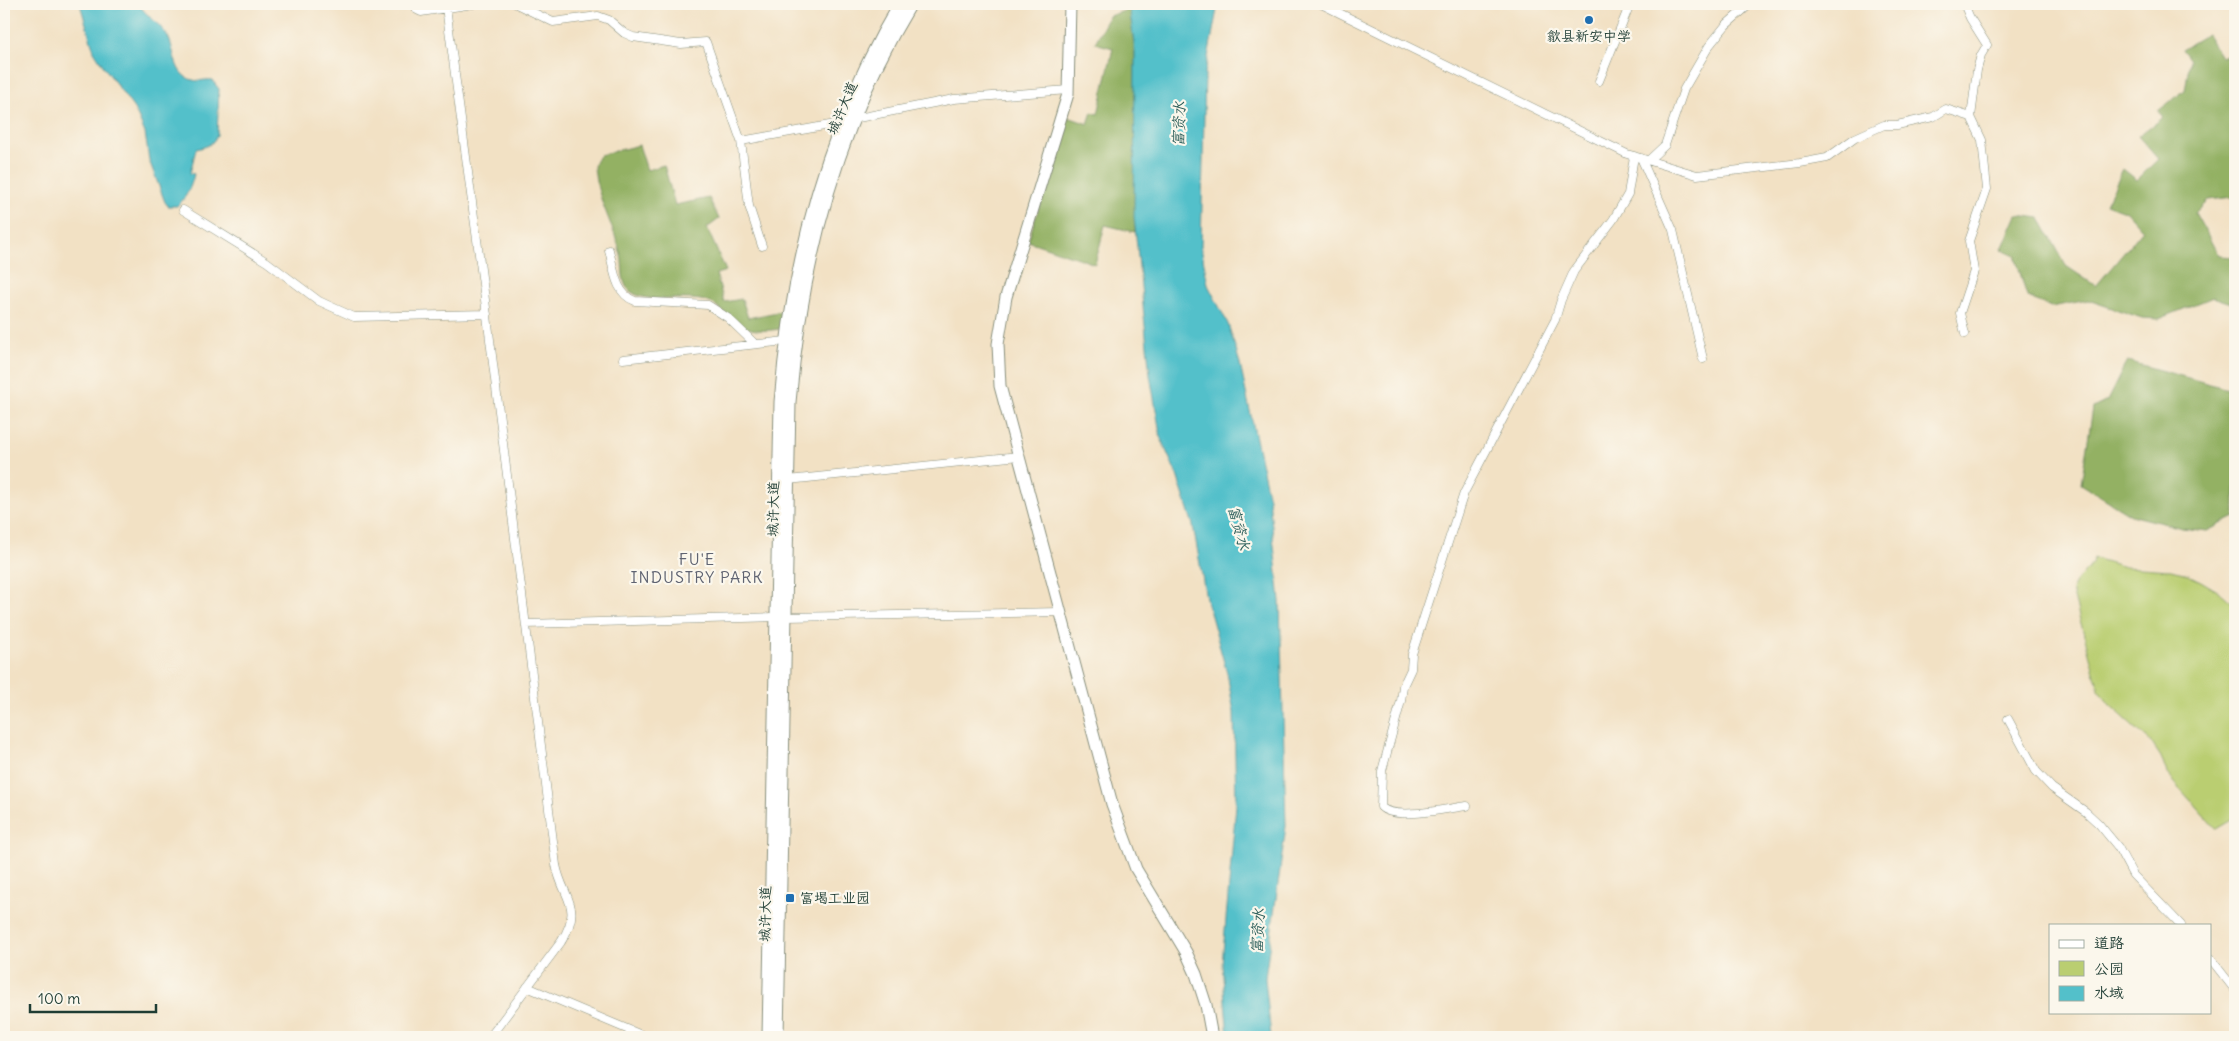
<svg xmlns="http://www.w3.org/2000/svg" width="2239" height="1041" font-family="Delius,'LXGW WenKai TC',sans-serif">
<rect width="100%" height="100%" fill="#fbf7ec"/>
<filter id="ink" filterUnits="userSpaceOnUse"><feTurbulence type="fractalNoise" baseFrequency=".02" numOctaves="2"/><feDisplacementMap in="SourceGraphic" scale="10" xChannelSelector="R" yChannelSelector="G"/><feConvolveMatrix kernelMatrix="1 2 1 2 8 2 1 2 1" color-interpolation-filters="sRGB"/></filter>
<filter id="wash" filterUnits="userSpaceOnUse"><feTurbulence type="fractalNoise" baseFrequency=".0096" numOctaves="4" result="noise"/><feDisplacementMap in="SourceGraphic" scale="20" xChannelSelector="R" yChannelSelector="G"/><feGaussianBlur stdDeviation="1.12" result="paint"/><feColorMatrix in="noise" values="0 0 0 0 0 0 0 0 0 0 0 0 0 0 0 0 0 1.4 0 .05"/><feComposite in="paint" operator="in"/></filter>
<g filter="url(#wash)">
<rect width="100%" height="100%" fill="#f2e1c4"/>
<path fill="#bace71" stroke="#6c8652" d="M2094 558 2125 567 2170 570 2189 574 2221 593 2235 605V818L2216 829 2167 774 2161 757 2151 742 2110 705 2099 690 2072 590C2074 576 2091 573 2094 558Z"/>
<path fill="#93b163" stroke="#59774c" d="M1130 9 1135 52V232L1105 225 1095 264 1028 241 1068 117 1088 124 1092 112 1098 114 1113 48 1095 43 1109 16Z
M2207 34 2221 57 2235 55V194L2233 197 2208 200 2195 213 2219 256 2235 257 2234 304 2213 297 2159 319 2142 318 2088 300 2051 307 2027 297 2015 255 2002 249 2017 215 2040 218 2066 266 2096 286 2143 230 2127 212 2106 204 2123 169 2137 180 2158 159 2138 136 2163 117 2158 111 2185 90 2190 60 2182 49Z
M639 145 647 170 664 165 675 205 709 198 719 219 707 228 726 271 716 274 724 302 742 299 748 318 782 311 780 329C758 332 745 331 727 315 720 309 715 303 705 301 685 295 647 305 630 291 620 283 624 267 621 255 614 226 597 199 594 168 594 163 597 159 600 155Z
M2127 361 2228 389 2235 416V517L2207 531 2182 528 2131 515 2081 484 2093 408 2107 401Z"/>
<path fill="#53c0ca" stroke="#397e7f" d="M80 4H138C146 15 159 23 167 35 176 49 172 75 193 80 199 82 205 79 212 80L219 89 217 135C213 145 205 147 196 149L190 173 194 174C191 187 187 197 177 206H168L165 202 149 160 145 133 135 110 104 67 94 51Z
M1129 4H1218L1205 73 1201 247 1208 285 1228 324 1239 360 1269 499 1280 601 1286 826 1265 978 1271 1037H1228L1222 964 1236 805 1234 712 1227 673 1206 598 1193 525 1177 475 1161 439 1150 375 1134 217 1135 52Z"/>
</g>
<g filter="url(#ink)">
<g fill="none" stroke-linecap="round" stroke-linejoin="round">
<g stroke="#888f7c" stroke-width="9">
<path id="street" d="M416 4 417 10 421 12 473 4
M516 4 553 22 598 16 609 20 624 33 633 37 681 44 706 42 741 141 749 206 762 246
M1321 4 1627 154 1697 175 1800 163 1827 158 1855 138 1884 125H1897L1933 117 1946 109 1971 117
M1964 4 1970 18 1987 45 1981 55 1977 70 1971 117 1982 140 1987 189 1969 241 1974 271 1960 313 1965 334
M446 7 484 292 556 865C563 900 584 905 561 942L490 1037
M1599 81 1630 4
M853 119 954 99 1068 90
M741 141 841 123
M1641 158 1673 230 1703 359
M1649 160 1665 145 1684 89 1709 46 1726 25 1750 4
M183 210 267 262 319 301 354 317 487 314
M609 250C614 269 615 294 635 301L708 305 728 318 755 344
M623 359 786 341
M788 480 1019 456
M785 617 1060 612
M526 624 775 617
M2008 719 2036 771 2052 788 2086 812 2099 824 2118 847 2133 875 2181 925
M1467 806C1448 808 1395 821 1381 807L1382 771 1401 701 1403 686 1411 669 1412 654 1464 493 1555 320 1561 300 1574 271 1613 220 1628 194 1634 156
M2210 958 2235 990
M527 987 646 1037"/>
</g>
<g stroke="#888f7c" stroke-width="13">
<path id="secondary" d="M1070 4 1068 94 1006 297 998 344 1000 386 1112 804 1136 869 1186 952 1196 974 1206 1005 1212 1037
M768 1037 780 402C791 261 827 126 899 4
M778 1037 790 402C802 261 837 126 911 4"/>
</g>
<use href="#street" stroke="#fff" stroke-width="8"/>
<use href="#secondary" stroke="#fff" stroke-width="11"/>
</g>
</g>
<g fill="#1f6fb2" stroke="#fbf7ec" stroke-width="2">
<circle cx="1589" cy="20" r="5"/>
<rect x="785" y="893" width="10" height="10" rx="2.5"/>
</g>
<g text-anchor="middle" stroke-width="4.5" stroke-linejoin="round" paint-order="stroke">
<g font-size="14" fill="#1f3d34" stroke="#fbf7ec">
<text x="1589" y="41">歙县新安中学</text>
<text x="800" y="903" text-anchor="start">富堨工业园</text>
</g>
<g font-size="14" fill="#1f3d34" stroke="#fbf7ec">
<text transform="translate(842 108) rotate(-67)" y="5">城许大道</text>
<text transform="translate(773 509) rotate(-89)" y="5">城许大道</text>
<text transform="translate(765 914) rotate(-89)" y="5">城许大道</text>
</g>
<g font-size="15" font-style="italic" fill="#2c5e5a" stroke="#fbf7ec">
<text transform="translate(1179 124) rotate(-88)" y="5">富资水</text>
<text transform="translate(1239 528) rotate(75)" y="5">富资水</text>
<text transform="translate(1258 931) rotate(-87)" y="5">富资水</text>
</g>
<g font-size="16" letter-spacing="1" fill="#606472" stroke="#fbf7ec">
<text x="697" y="565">FU'E<tspan x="697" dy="18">INDUSTRY PARK</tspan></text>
</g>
</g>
<rect width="2239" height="1041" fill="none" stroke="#fbf7ec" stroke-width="20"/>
<rect x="2049" y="924" width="162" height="90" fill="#fbf7ec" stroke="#a3ada2"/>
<rect x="2059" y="940" width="25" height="8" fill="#ffffff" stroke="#a3ada2"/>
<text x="2094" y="948" font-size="15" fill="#1f3d34">道路</text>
<rect x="2059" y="961" width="25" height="15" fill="#bace71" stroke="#a3ada2"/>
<text x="2094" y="974" font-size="15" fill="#1f3d34">公园</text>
<rect x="2059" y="986" width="25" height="15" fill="#53c0ca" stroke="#a3ada2"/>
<text x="2094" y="998" font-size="15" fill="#1f3d34">水域</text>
<path d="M30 1004v8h126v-8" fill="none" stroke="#1f3d34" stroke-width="2.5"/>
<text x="38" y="1004" font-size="15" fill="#1f3d34" stroke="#fbf7ec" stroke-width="4" paint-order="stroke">100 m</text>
</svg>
